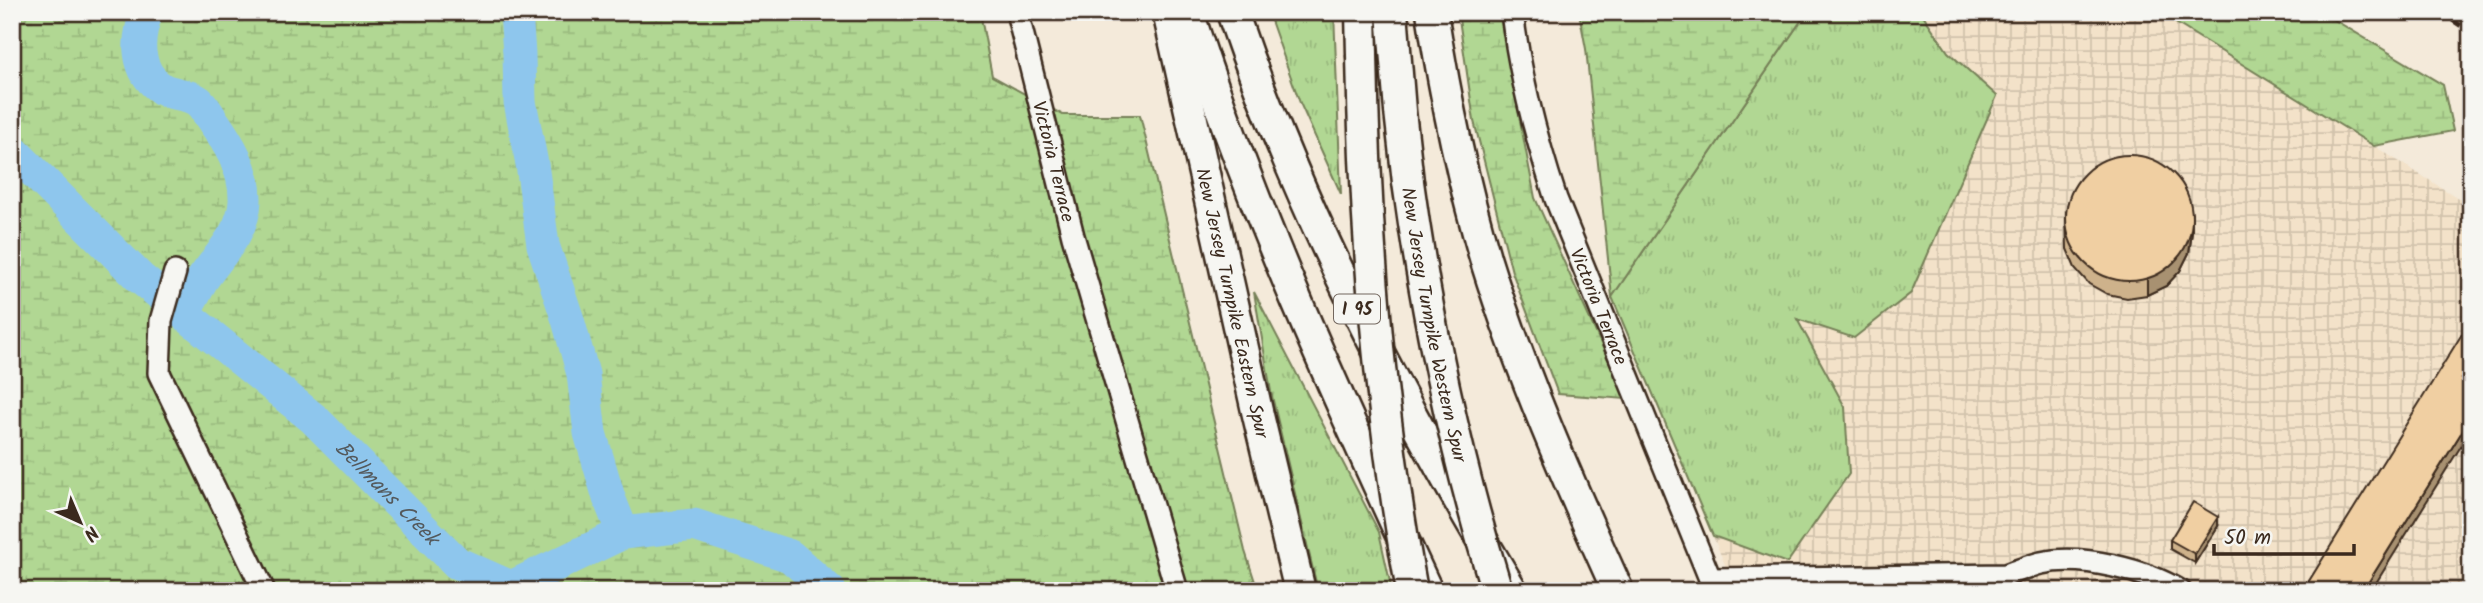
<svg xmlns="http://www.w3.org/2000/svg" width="2483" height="603" font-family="Kalam,sans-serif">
<defs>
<pattern id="industrial-grid" width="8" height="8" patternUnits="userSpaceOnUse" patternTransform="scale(1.75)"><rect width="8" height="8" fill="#f3e2c9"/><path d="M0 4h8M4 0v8" fill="none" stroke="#d1c2ac"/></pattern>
<pattern id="grass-tufts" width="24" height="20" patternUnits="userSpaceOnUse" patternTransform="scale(1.75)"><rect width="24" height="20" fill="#b1d793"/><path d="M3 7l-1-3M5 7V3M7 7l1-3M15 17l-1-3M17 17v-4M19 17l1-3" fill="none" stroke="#99b97e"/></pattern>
<pattern id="wetland-marsh" width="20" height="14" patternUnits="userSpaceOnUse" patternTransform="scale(1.75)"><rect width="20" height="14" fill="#b1d793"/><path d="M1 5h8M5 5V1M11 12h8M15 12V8" fill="none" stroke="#99b97e"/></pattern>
</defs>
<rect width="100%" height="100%" fill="#f4eada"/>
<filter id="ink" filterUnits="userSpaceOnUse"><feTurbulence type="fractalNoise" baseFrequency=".0143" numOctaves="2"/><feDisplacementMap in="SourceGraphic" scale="14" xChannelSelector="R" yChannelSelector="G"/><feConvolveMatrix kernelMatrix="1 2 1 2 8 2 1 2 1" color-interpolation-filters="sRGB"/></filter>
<g filter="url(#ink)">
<path fill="url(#industrial-grid)" d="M1807 12H2158L2471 206V591H1736L1612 297Z"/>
<path fill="url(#grass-tufts)" stroke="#768058" stroke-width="2" d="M1268 12H1334L1341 194 1300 103Z
M1807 12H1921L1948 52 1997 96 1911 293 1854 338 1797 319 1845 407 1849 474 1787 563 1713 536 1612 297Z
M1254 292 1379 532 1392 591H1318L1271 392Z"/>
<path fill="url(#wetland-marsh)" stroke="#768058" stroke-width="2" d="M12 12H980L992 76 1063 115H1140L1245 551 1258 591H12Z
M1458 12H1499L1535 198 1626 399 1558 394 1512 272 1474 121Z
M1579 12H1807L1612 297 1586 49Z
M2158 12H2321L2443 85 2453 131 2374 146Z"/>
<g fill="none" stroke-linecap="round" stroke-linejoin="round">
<g stroke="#8ec6ed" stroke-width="33">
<path d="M147 12C136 39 135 71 162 89 173 95 187 93 198 101 203 105 207 112 211 118 228 142 246 170 245 201 244 232 218 256 202 280 196 291 190 302 183 313"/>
<path d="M516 12 519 54 520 102 532 164 543 245 568 320 583 374 590 433 609 498 623 533"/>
<path id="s1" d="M12 150 140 278 314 419 457 563 511 587 623 533 694 525 790 556 830 591"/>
</g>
<g stroke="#3b2a1e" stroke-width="26">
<g id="minor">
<path id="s2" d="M1017 12 1073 236 1177 591"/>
<path id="s3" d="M1512 12C1520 77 1536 138 1556 199L1715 591"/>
<path d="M175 272 161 321 159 373 264 591"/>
<path d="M1710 579 2005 575C2017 571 2029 566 2041 563 2082 554 2145 570 2180 591"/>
</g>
</g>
<g stroke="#3b2a1e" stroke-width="35">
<g id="highway">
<path id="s4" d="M1168 12 1257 411 1300 591"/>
<path d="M1188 12C1252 212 1339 401 1427 591"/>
<path d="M1232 12C1301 215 1402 407 1512 591"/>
<path d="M1361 12 1362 55"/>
<path d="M1392 12 1400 111 1408 182"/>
<path d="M1432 12C1445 96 1462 180 1486 261 1521 374 1569 483 1618 591"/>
</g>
</g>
<use href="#minor" stroke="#f6f6f2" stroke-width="21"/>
<use href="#highway" stroke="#f6f6f2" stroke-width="30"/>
<path stroke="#3b2a1e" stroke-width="5" stroke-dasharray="10 5" stroke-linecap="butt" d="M2440 12 2471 32
M2461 12 2471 18"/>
<g stroke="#3b2a1e" stroke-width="35" stroke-linecap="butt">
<g id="highway-bridge">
<path d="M1362 55C1365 235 1379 414 1412 591"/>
<path id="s5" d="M1408 182C1427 320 1456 457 1497 591"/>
</g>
</g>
<use href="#highway-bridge" stroke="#f6f6f2" stroke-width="30"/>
</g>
<path fill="#ceb28b" stroke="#3b2a1e" stroke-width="2" d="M2066 212 2192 232 2189 253 2180 271 2166 286 2147 295 2127 298 2107 294 2089 284 2075 268 2067 249Z
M2218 526 2195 563 2170 549V540Z"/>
<path fill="#a89171" stroke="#3b2a1e" stroke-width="2" d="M2192 215V232L2189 253 2180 271 2166 286 2147 295V278Z
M2471 417V430L2371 591H2363Z
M2218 517V526L2195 563V554Z"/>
<path fill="#f0cfa2" stroke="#3b2a1e" stroke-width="2" d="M2066 218a63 63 0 1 1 126 0a63 63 0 1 1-126 0Z
M2462 334 2471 339V417L2363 591H2307L2304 589Z
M2193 502 2218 517 2195 554 2170 540Z"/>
</g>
<g text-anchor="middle" stroke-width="7" stroke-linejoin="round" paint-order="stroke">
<rect fill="#f6f6f2" stroke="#73675e" stroke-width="2" x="1334" y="294.5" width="46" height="29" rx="5"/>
<g font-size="18" font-weight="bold" fill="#3b2a1e">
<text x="1357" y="315">I 95</text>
</g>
<g font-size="19" fill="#3b2a1e" stroke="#f6f6f2">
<text dy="7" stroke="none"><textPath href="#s2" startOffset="154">Victoria Terrace</textPath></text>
<text dy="7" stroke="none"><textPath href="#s4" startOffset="298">New Jersey Turnpike Eastern Spur</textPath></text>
<text dy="7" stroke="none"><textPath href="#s3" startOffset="308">Victoria Terrace</textPath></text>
<text dy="7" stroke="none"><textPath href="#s5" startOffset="145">New Jersey Turnpike Western Spur</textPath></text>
</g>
<g font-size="21" font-style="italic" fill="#54595c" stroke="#f6f6f2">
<text dy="7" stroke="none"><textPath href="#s1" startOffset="509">Bellmans Creek</textPath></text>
</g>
</g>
<rect width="2483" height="603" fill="none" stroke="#f6f6f2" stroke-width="42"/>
<rect x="21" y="21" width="2441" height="561" fill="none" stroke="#3b2a1e" stroke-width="2.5" filter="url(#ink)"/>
<g transform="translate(80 522) rotate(136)" stroke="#f6f6f2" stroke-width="5" paint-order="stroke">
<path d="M0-5L12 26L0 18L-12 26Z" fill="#3b2a1e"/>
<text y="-10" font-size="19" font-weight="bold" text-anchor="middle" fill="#3b2a1e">N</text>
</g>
<path d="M2214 544v10h140v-10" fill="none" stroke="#3b2a1e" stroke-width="3.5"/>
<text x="2224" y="544" font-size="21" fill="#3b2a1e" stroke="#f6f6f2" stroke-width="5" paint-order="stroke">50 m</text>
</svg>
